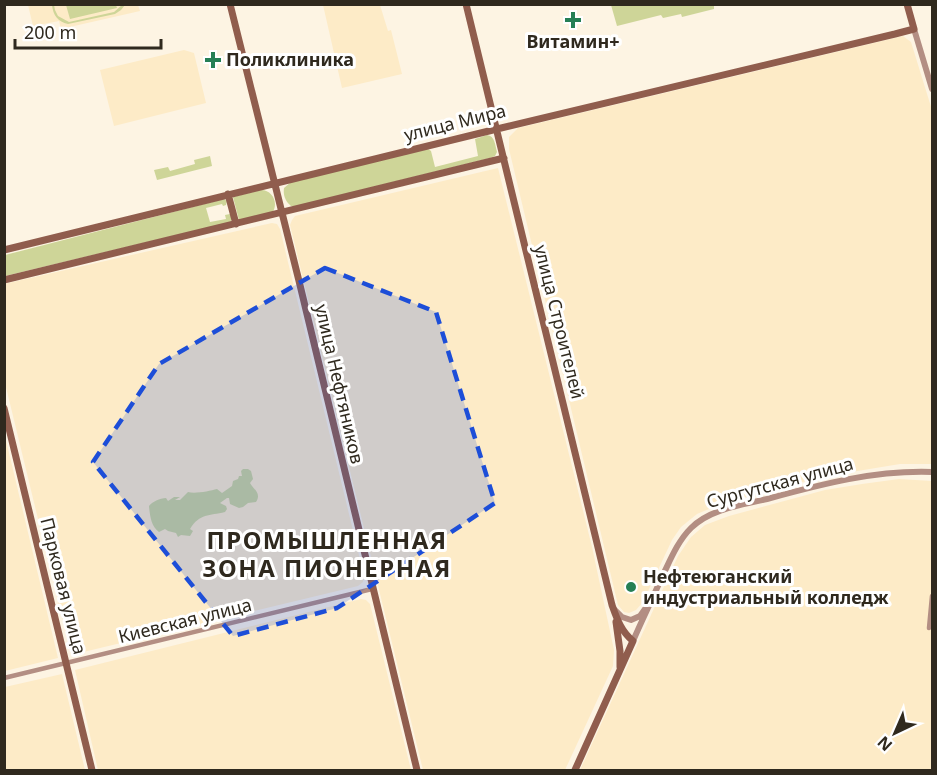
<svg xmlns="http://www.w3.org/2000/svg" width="937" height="775" font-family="'Noto Sans',sans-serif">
<rect width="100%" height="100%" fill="#fdf4e3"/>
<path fill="#fdebc7" d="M28 5H138L140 11 61 29 59 21 33 26Z
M323 5H380L388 31 391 30 402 74 342 88Z
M903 36 911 42 932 110V464H900L821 477 723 503 697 514 681 527 672 540 643 602 636 610 629 613 624 612 618 605 509 149V137L518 128Z
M184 50 194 53 206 103 114 126 100 70Z
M498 168 592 547 614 650 613 666 565 770H423L290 225 292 220 295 216Z
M272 223 277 224 280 229 364 576 363 582 358 586 71 655 5 383 4 284Z
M4 432 58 658 5 671H4Z
M899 479 932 481V770H580L678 556 691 537 705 525 729 516 825 490 862 484Z
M361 599 366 600 370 604 411 770H98L75 670Z
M62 674 85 770H5V687Z"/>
<path fill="#ced598" d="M52 5H54L55 10 58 16 69 22 114 12 122 5H125L121 10 115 14 68 24C58 22 53 15 52 5Z
M66 5H116L117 8 70 19Z
M611 5V4L720 5 714 6V9L682 17 681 14 663 18 661 15 617 26Z
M487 135C495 136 495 145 497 152L495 156 490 158 296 206H291C285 201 283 195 284 188L291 182 428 149 431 151 435 167 478 156 475 139Z
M210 156 212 166 157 180 154 170 168 167 170 171 195 164 194 160Z
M261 190C273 190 279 204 272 213L239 220 233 197Z
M224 199 227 201 226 205 223 206 222 204 206 208 210 222 226 219 225 215 230 214 232 218 231 222 5 276V255Z
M243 469H248L251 471 253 479 250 483C253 489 262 493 256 502L248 503 243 507 239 508 230 504 229 498H227L220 503 226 506 227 509 225 512C209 516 200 513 190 529L193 531 190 536 181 535 178 537 176 533 168 531 165 529 159 532C151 526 150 516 149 506 152 502 160 498 166 498L168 501 174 497H180L175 500H180L188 492C195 494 210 491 217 489L222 493 232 486 233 481 238 479 239 476H242L241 471Z"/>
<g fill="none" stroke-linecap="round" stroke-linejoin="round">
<path stroke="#b38e83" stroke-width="4.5" d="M929 628 932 596
M4 678 372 589"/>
<path stroke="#b38e83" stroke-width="6" d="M914 29 932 89
M615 610 622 617 631 620 640 616 645 609
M633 641C642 620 652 600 661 579 670 561 677 542 691 528 710 509 741 505 767 499 822 484 875 470 932 472"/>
<path stroke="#905d4d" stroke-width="7" d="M230 4 299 281 417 770
M466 4 612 605C617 619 621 631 633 641L575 770
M228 194 236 224
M4 250 497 129 895 34 914 29 907 4
M4 280 504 158
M4 408 92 770
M616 622 620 651V667"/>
</g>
<path fill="#1d4ed8" fill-opacity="0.2" stroke="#1d4ed8" stroke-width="4.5" stroke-dasharray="12 8" stroke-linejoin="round" d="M325 268 436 312 495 503 337 608 233 636 93 462 159 364Z"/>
<g fill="#257f55" stroke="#fff" stroke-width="2">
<path d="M570 11h6v6h6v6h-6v6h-6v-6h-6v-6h6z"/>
<path d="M210 51h6v6h6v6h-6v6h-6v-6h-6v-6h6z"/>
<circle cx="631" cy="587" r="6"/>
</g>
<g text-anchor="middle" stroke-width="6" stroke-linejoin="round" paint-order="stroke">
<g font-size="18" font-weight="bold" fill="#2f291e" stroke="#fff" text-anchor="start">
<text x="573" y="48" text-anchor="middle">Витамин+</text>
<text x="226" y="66">Поликлиника</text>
<text x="643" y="583">Нефтеюганский<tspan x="643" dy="21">индустриальный колледж</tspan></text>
</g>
<g font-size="18" fill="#2f291e" stroke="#fff">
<text transform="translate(455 123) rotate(-14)" y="6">улица Мира</text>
<text transform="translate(559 322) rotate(76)" y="6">улица Строителей</text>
<text transform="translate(339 384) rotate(77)" y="6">улица Нефтяников</text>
<text transform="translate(780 483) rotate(-15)" y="6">Сургутская улица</text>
<text transform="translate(63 586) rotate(76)" y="6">Парковая улица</text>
<text transform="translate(185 621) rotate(-14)" y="6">Киевская улица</text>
</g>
<g font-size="24" font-weight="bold" letter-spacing="1.5" fill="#2f291e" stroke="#fff">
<text x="327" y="549">ПРОМЫШЛЕННАЯ<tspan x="327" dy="28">ЗОНА ПИОНЕРНАЯ</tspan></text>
</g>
</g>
<rect width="937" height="775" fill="none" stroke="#2f291e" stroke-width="12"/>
<g transform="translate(895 733) rotate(224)" stroke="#ffffff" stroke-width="4.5" paint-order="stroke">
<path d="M0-4.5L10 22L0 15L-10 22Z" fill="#2f291e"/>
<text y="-9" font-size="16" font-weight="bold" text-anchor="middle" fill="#2f291e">N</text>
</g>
<path d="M15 39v9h146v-9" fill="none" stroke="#2f291e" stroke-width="3"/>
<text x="24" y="39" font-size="18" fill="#2f291e" stroke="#ffffff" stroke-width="4.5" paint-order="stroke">200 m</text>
</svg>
